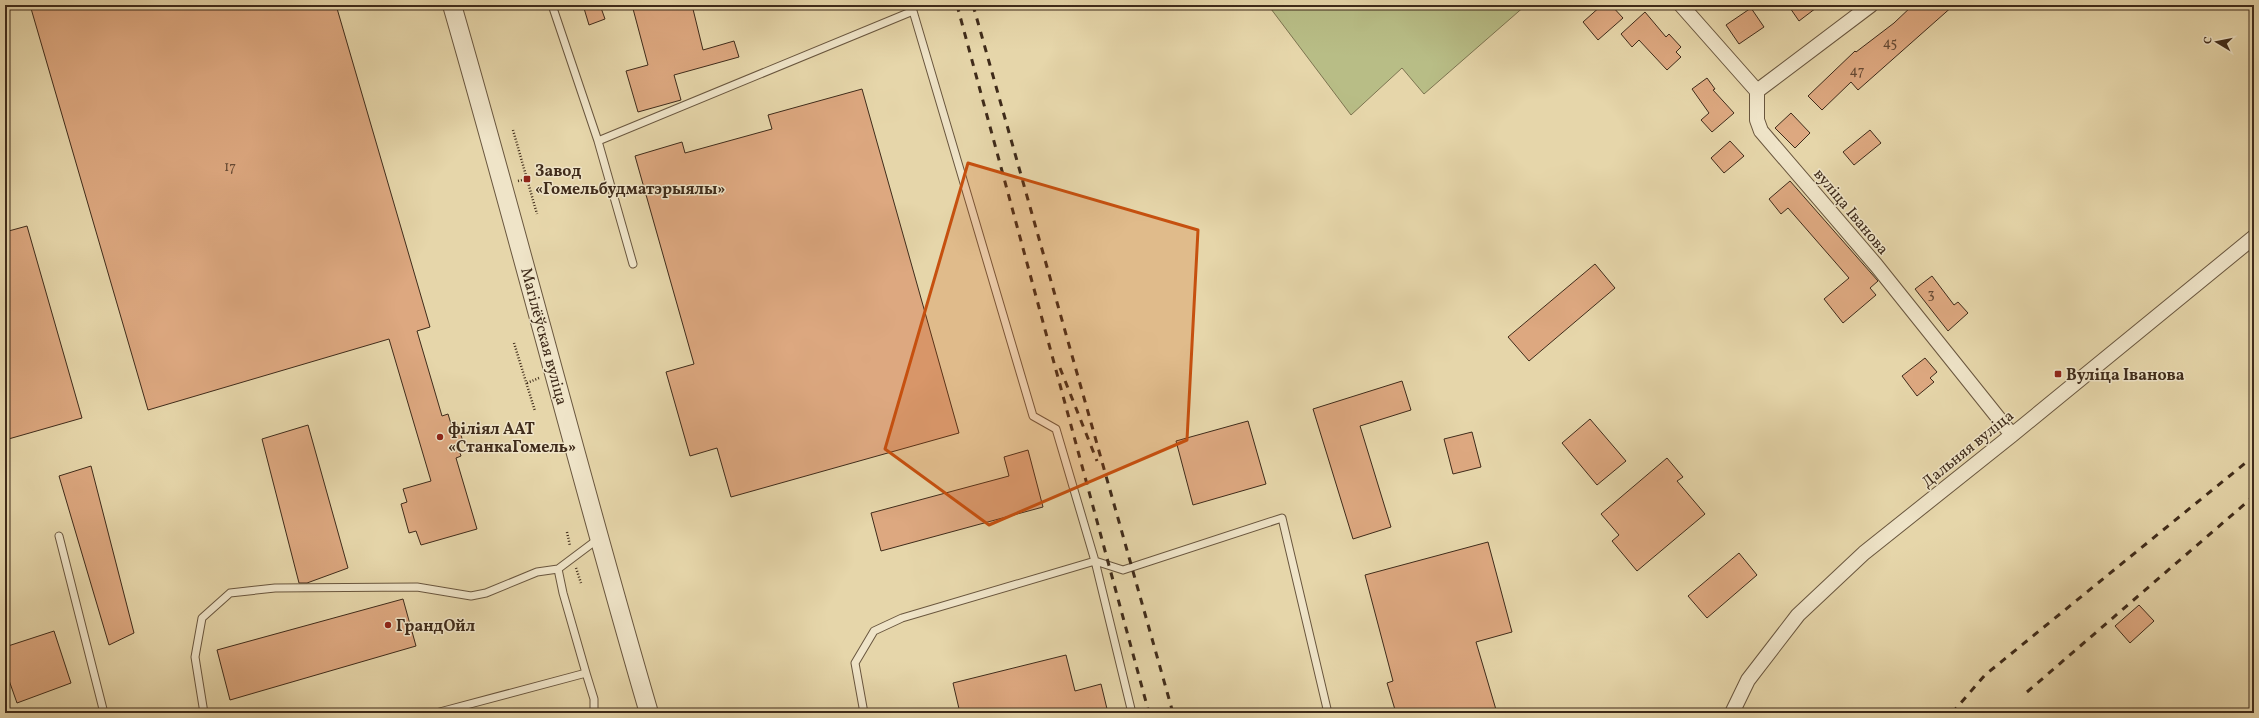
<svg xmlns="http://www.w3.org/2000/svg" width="2259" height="718" font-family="Vollkorn,serif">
<rect width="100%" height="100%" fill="#e6d6aa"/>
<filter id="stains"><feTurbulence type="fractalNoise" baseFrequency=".005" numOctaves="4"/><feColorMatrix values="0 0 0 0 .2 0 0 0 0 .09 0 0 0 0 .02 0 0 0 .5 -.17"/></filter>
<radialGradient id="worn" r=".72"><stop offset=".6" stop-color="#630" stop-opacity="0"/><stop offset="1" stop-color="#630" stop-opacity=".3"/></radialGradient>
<path fill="#b8bd86" stroke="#7c7450" d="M1268 5H1526L1424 94 1402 68 1351 115Z"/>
<path fill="#dda880" stroke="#3f2b1a" d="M30 5H336L430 327 417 331 442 416 448 414 452 427 458 425 463 442 457 444 461 456 456 458 477 529 421 545 416 531 409 533 401 504 407 502 403 489 431 481 389 339 148 410Z
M583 5H600L605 19 589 25Z
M632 5H692L703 50 734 41 739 57 674 75 681 100 638 112 626 71 648 65Z
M1602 5H1611L1623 18 1598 40 1583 22Z
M1788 5H1820L1799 21Z
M1913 5H1954L1858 90 1851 82 1822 110 1808 96 1855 51 1856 52 1894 23Z
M1751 8 1764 27 1739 44 1726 25Z
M1645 12 1666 37 1669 34 1681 47 1676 52 1681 57 1667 70 1639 40 1632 47 1621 34Z
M1707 78 1715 89 1713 90 1734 113 1712 132 1701 120 1709 113 1692 89Z
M862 89 959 433 731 497 717 448 690 456 666 372 694 364 635 156 682 142 685 153 772 129 768 115Z
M1791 113 1810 133 1795 148 1775 128Z
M1870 130 1881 143 1854 165 1843 152Z
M1730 141 1744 156 1724 173 1711 158Z
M1790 181 1878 281 1870 288 1876 295 1843 323 1824 299 1849 278 1788 208 1781 214 1769 199Z
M27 226 82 418 5 440V232Z
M1595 264 1615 288 1529 361 1508 337Z
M1932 276 1954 305 1958 302 1968 313 1948 331 1915 289Z
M1925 358 1937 372 1930 378 1934 382 1917 396 1902 376Z
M1402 381 1411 410 1360 426 1391 527 1353 539 1313 409Z
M1590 419 1626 461 1597 485 1562 443Z
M1248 421 1266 484 1193 505 1176 441Z
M308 425 348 568 307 583H299L262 439Z
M1472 432 1481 467 1453 474 1444 439Z
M1028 450 1043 507 881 551 871 513 1009 476 1004 457Z
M1667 458 1683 477 1677 481 1705 514 1637 571 1612 541 1619 535 1601 514Z
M91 466 134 633 109 645 59 476Z
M1488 542 1512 632 1476 642 1497 713H1396L1387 683 1393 681 1365 575Z
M1739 553 1757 575 1707 618 1688 596Z
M403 599 416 646 230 700 217 650Z
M2139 605 2154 621 2130 643 2115 626Z
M54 631 71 683 17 703 5 669V647Z
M1066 655 1075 691 1101 684 1108 713H960L953 683Z"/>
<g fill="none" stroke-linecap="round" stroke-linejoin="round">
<g stroke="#69563e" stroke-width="9">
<path id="service" d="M552 5 598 141
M633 264 598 141 913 11 1033 416 1056 429 1095 561 1123 570 1282 518 1328 713
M59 536 104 713
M586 673 594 699V713
M204 713 195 657 202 618 230 593 275 588 417 587 471 596 486 593 537 572 558 569
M436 713 586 673 563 593 558 569 598 539
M864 713 855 663 874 631 902 618 1095 561 1132 713"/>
</g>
<g stroke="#69563e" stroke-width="16">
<path id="minor" d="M1681 5 1757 91V120L1761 131 1876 265 2012 435
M1757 91 1871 5
M1732 713 1748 680 1798 615 1864 553 2012 435 2254 237"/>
</g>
<g stroke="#69563e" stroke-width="20">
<path id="tertiary" d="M452 5C520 240 580 478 649 713"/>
</g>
<path stroke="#3f2b1a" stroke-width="2.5" stroke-dasharray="1 2" stroke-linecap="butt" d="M513 130 537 214
M518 181 527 179
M514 343 535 411
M527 383 539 378
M567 532 570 546
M576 568 581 583"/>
<use href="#service" stroke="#efe4c8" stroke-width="7"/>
<use href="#minor" stroke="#efe4c8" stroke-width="14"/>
<use href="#tertiary" stroke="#efe4c8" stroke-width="18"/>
<path stroke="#3f2b1a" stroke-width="3" stroke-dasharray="7 7" stroke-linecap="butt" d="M957 5 1149 713
M973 5 1173 713
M1060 368 1097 461
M2027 692 2254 496
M1952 713 1985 675 2254 456"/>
</g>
<path fill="#c6500f" fill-opacity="0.2" stroke="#c6500f" stroke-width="3" stroke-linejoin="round" d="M968 163 1198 230 1187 440 989 525 885 449Z"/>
<g fill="#8f2418" stroke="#efe4c8" stroke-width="1.5">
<rect x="523" y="175" width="8" height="8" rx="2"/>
<rect x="2054" y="370" width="8" height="8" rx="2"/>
<circle cx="440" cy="437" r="4"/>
<circle cx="388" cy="625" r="4"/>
</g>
<g text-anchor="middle" stroke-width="3" stroke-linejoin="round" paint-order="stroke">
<g font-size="14" fill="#664a34">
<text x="1890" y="47">45</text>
<text x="1857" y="75">47</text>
<text x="230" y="171">17</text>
<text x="1931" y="298">3</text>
</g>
<g font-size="16" font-weight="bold" fill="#3f2b1a" stroke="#efe4c8" text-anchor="start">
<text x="535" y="176">Завод<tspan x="535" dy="18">«Гомельбудматэрыялы»</tspan></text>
<text x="2066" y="380">Вуліца Іванова</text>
<text x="448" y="434">філіял ААТ<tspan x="448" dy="18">«СтанкаГомель»</tspan></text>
<text x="396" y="631">ГрандОйл</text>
</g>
<g font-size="16" fill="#3f2b1a" stroke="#efe4c8">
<text transform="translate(1852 211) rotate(50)" y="6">вуліца Іванова</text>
<text transform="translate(545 336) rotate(75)" y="6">Магілёўская вуліца</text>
<text transform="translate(1967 448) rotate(-39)" y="6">Дальняя вуліца</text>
</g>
</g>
<rect width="2259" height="718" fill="none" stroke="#e6d6aa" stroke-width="20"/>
<rect x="6" y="6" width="2247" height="706" fill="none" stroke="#3f2b1a" stroke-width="2"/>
<rect x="10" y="10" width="2239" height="698" fill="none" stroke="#3f2b1a"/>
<g transform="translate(2217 42) rotate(280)" stroke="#efe4c8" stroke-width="3" paint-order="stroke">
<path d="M0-3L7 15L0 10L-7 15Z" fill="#3f2b1a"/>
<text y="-6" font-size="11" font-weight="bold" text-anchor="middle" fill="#3f2b1a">С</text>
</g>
<rect width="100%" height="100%" filter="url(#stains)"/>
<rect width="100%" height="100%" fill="url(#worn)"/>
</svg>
